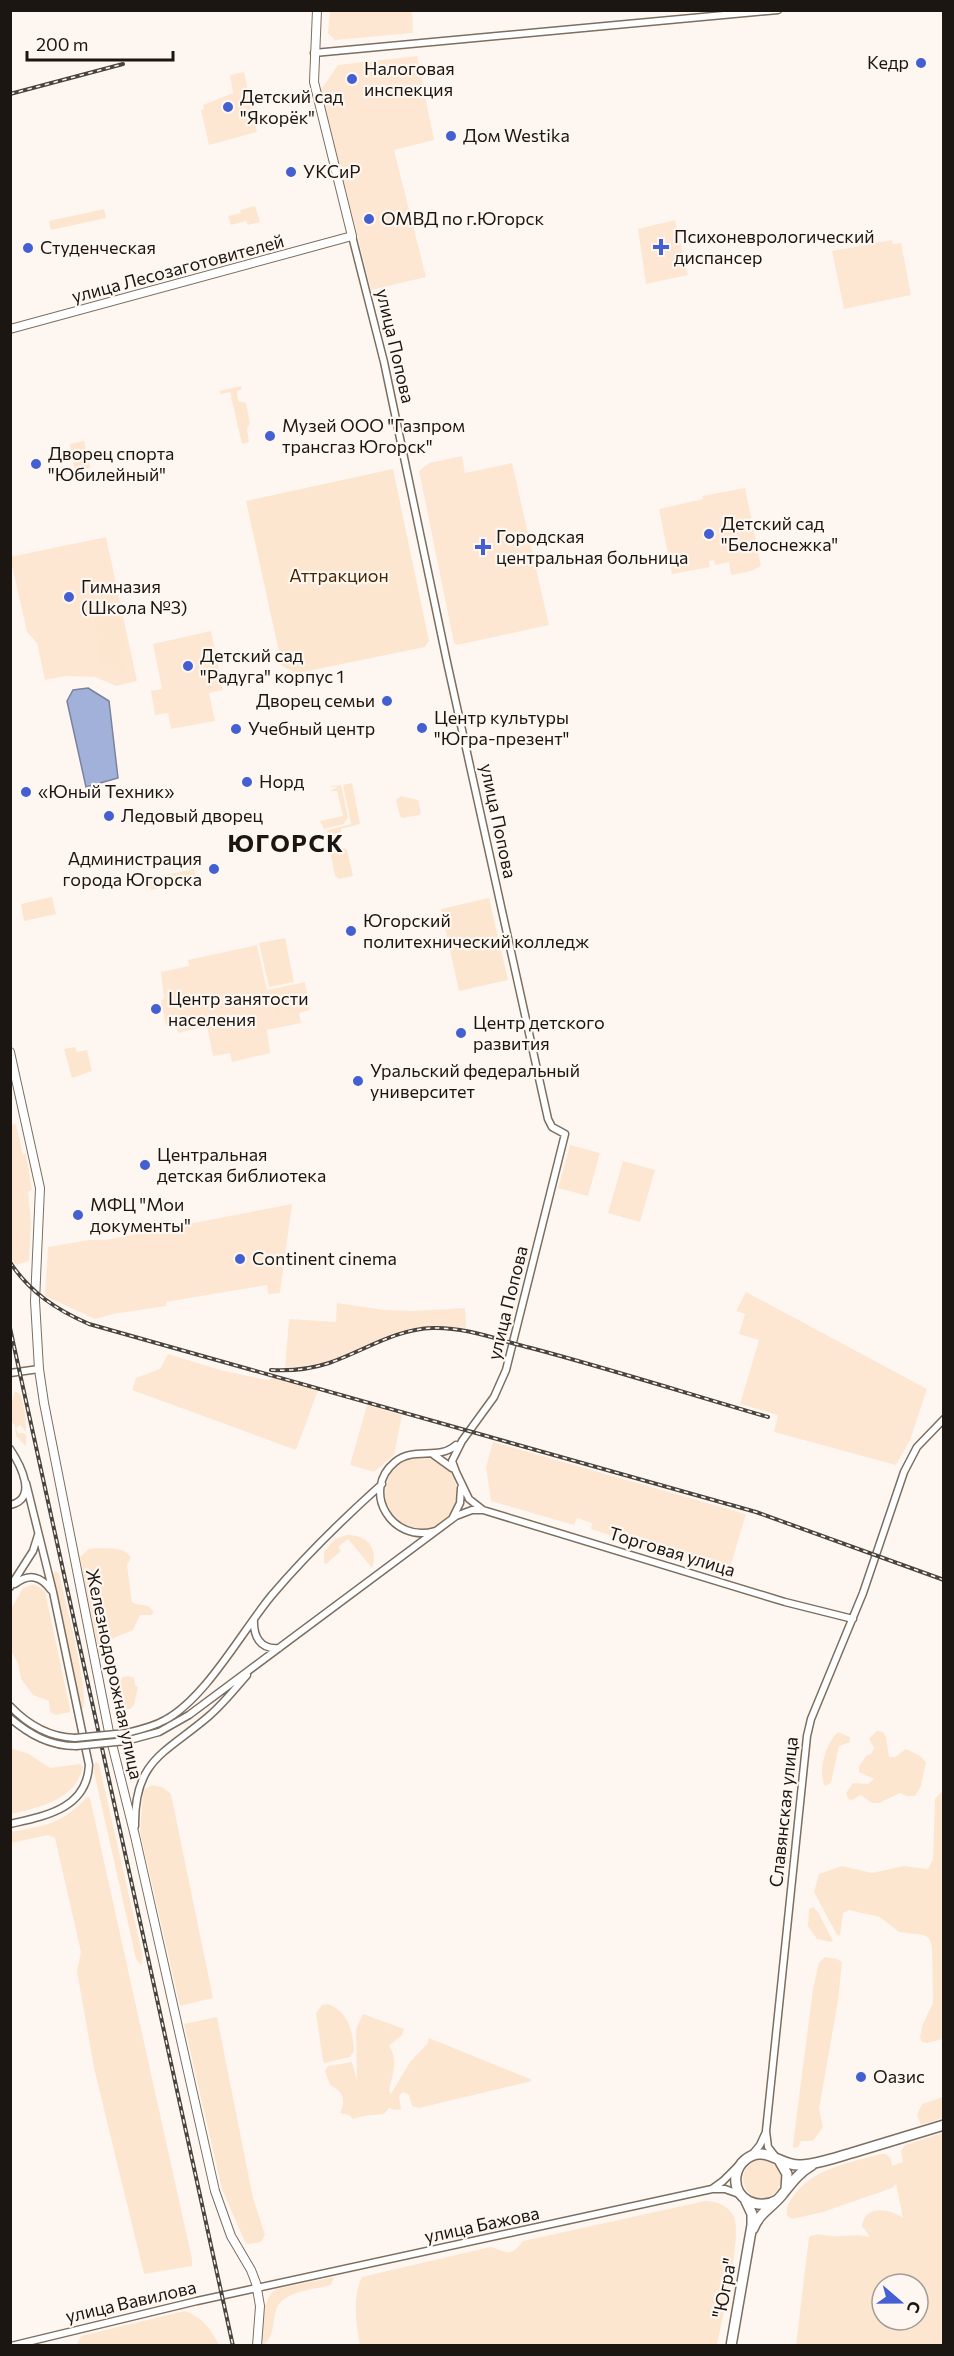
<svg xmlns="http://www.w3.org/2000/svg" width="954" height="2356" font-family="Commissioner,sans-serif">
<rect width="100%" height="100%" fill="#fef7f1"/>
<path fill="#fde7d2" d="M330 11H412L413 33 335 40 328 33Z
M417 56 434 140 394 150 426 277 371 290 321 90 338 65Z
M244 72 257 132 209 145 201 110 204 109 203 105 233 93 230 75Z
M675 220 688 275 646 284 638 229Z
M892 240 893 244 901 243 911 295 844 309 832 251Z
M462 456 465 473 512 463 549 625 457 645 454 643 419 471 429 463Z
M745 488 761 566 751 571 731 575 729 562 715 565 714 560 709 561 710 567 672 574 659 509 703 499 702 496Z
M106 537 137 681 116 686 95 677 66 676 45 680 37 643 27 632 10 557Z
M211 631 223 690 209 693 215 721 171 729 168 713 155 715 151 691 162 689 153 644Z
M257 945 267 990 305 982 310 1010 299 1013 301 1023 267 1030 270 1053 232 1062 230 1053 213 1056 207 1026 178 1033 176 1024 166 1026 161 1000 164 999 161 972 189 966 188 960Z
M16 1124 23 1155 26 1154 32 1190 28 1192 31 1223 29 1261 16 1265 10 1257V1125Z
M570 1145 600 1153 588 1196 558 1188Z
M623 1161 655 1170 640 1222 608 1213Z
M292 1204 280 1293 268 1294 267 1285 166 1302V1306L113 1314 95 1319 45 1296 48 1247 89 1240H105Z
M746 1292 927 1389 910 1440 896 1465 774 1432 778 1415 740 1404 759 1340 739 1334 745 1314 736 1311Z
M337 1303 384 1310 414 1311 465 1308 466 1328 433 1326 401 1331 322 1364 285 1368 289 1319 336 1322Z
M168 1354 220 1370 267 1380 274 1378 318 1390 296 1450 132 1390 136 1378 160 1369Z
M367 1405 402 1415 394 1455 374 1472 350 1465Z
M493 1442 746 1514 729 1571 667 1552 666 1554 591 1529 592 1523 577 1518 574 1525 491 1501 486 1467Z"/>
<path fill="#fde6cf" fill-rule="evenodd" d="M255 206 260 222 248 225 246 221 231 225 228 216 241 213 240 210Z
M104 209 106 218 51 230 49 221Z
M241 386 242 389 237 391 238 401 246 403 250 423 247 429 249 442 242 444 230 392 220 394V391Z
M84 441 90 468 75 471 70 444Z
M393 469 429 641 425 647 293 674 292 671 282 666 246 501Z
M105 610H110L119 616 128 656 126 666 117 672 107 670 101 661 94 620 100 612Z
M352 783 360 824 341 829V832L328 835 327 830 351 824 343 785Z
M341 785 348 817 344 824 324 829 320 821 343 816 337 791H330L338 787H328Z
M401 796 418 800 421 813 419 815 402 818 400 816 396 800Z
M344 848 347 850 353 876 339 879 335 876 330 851Z
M194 869 197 880 151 890 149 878Z
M52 897 56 914 24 921 21 904Z
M489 898 508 980 459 991 441 909Z
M285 938 294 982 269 987 259 943Z
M294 987 299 1012 275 1017 269 992Z
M75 1047 77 1052 87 1050 92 1071 72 1078 64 1049Z
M15 1391 20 1394C25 1407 26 1420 26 1432L20 1425 16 1428 18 1433H23L26 1435V1446L16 1436 15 1426 11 1421C10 1410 12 1401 15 1391Z
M385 1493a36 36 0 1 1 72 0a36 36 0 1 1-72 0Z
M347 1535C367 1535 379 1548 372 1568L348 1539 338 1547 341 1551 326 1564 324 1563V1552L335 1539Z
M96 1548C108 1549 125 1546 131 1558L127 1565 132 1602C140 1607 149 1602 154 1613L151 1615H140L133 1630C113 1639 107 1636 105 1659H100L80 1557 89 1549Z
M55 1571 59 1573C64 1596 90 1694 83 1709L80 1708 52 1576Z
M34 1584 45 1591 70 1709V1712L56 1715 50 1712 49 1701 33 1695 21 1679 18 1663 11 1651V1609L23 1588Z
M128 1676 134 1678 135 1685 138 1687 134 1705 130 1709H126L121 1701 118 1683 123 1677Z
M877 1731 883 1732 886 1737 889 1757H895L906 1749 920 1756 926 1762 921 1786 915 1796H907L900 1793 879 1803H872L861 1795 852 1800 848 1799 846 1793 853 1783 868 1784 874 1779 859 1772V1766L867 1755 871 1754 874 1748 869 1739Z
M838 1732 850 1737V1742L839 1746 831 1783 825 1786C817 1771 826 1743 838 1732Z
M10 1748 29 1754 50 1768 80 1764 83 1767C75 1801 39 1807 11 1814Z
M96 1762 99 1764 143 1957 141 1965 136 1959 94 1772V1765Z
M152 1785 162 1787 171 1794 213 1998 180 2006 140 1832 143 1794 145 1789Z
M943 1790V2039L927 2043 922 2042 920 2038 922 2026 933 2003 932 1947 929 1938 923 1935 899 1932 880 1917 849 1910 843 1913 840 1936 837 1935 814 1892 819 1874 842 1866 872 1873 904 1866 928 1869 933 1859 935 1799Z
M87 1797 90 1798 192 2259V2266L144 2274 94 2068 77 1971 81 1952 55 1838 48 1835 11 1843V1832C46 1825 61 1825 87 1797Z
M813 1907 818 1912 833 1941 831 1942 817 1939 808 1926 809 1909Z
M825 1957 837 1959 842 1962 838 2001 819 2109 823 2127 813 2141H801L799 2146 795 2148 793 2147 794 2136 813 1989 819 1963Z
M328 2004C348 2011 353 2031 354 2051L350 2057 325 2063 323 2061 316 2013 322 2005Z
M363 2014 404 2029 402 2035 389 2046C399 2060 392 2076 389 2091L391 2094 410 2062 427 2044 429 2038 530 2079 532 2081 419 2108 412 2106 409 2095 403 2092 399 2096 401 2109 394 2110 389 2108 384 2114 364 2116 353 2119 349 2115 340 2113C346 2100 344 2092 330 2085L325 2071 328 2066 352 2062 357 2081 356 2029Z
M217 2017 253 2198 265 2235 261 2242 249 2244 245 2242 222 2189 184 2024Z
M943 2097V2118L921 2125 917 2115 922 2104Z
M943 2133V2345H796L809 2237C818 2232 824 2236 834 2236 847 2237 857 2233 870 2237L862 2226C865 2204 890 2209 903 2218L896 2184 892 2188 823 2212 792 2219 787 2216C786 2208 788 2204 792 2198 812 2168 849 2163 881 2154H886L891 2159 892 2166 903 2162 901 2151 905 2145ZM882 2284H918V2320H882Z
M743 2179a19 19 0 1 1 38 0a19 19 0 1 1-38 0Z
M705 2201C716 2201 727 2205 733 2215 744 2231 721 2323 717 2345H360C356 2325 352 2296 362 2277L490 2247C508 2251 509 2259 523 2241Z
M334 2277 331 2285C316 2289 297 2290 284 2299 268 2310 279 2336 263 2345 262 2329 261 2299 276 2289Z
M185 2311C203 2318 211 2329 219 2345L77 2346V2344L81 2336Z"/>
<path fill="#a2b1d9" stroke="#7a829d" stroke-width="1.5" d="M88 688 109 701 118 778 86 787 67 701 73 690Z"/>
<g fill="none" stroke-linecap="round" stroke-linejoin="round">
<g stroke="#7c6e60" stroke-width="9">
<path id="minor" d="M314 53 778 10
M352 236 384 362 447 662 548 1119 552 1127 565 1134 506 1370 494 1397 462 1441 452 1461 456 1472 469 1499 483 1510 785 1602 853 1619
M10 1373 39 1369
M10 1449C20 1464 39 1499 10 1505
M434 1455 452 1468
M453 1517 460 1503 461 1488
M435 1531C392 1544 360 1491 395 1462 414 1446 438 1461 456 1445
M15 1584C29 1573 41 1576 51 1590
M10 1587 33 1551 38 1535
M254 1619C253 1636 260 1650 279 1648
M10 1706C28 1725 49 1737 75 1738
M10 1718C30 1735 50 1746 76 1746
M126 1733C139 1730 153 1727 165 1720 206 1698 242 1631 272 1595 306 1555 343 1519 382 1484
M126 1741 159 1732 189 1715 456 1516 472 1510H482
M10 1824C45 1816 87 1809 89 1765L53 1592 26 1483
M135 1826C134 1759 166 1753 209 1716 223 1704 235 1689 247 1675
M751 2156 760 2145 765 2134
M775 2156 768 2147 766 2131 807 1736 811 1719 863 1593 904 1472 917 1447 944 1419
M712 2189 723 2181 738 2166
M11 2346 197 2301 712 2189H725L739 2194"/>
</g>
<g stroke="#7c6e60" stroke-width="10">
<path id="major" d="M10 329 352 236 314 82 317 10
M10 1052 40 1188 35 1301 39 1369 44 1403 109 1732 135 1836 215 2191 231 2236 251 2270 256 2283 260 2306 257 2346"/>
</g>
<g stroke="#7c6e60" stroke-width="12">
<path id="highway" d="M779 2160 787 2174 786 2189
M777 2200C759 2211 733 2200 736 2176 737 2170 740 2164 745 2160 764 2143 781 2167 801 2165 819 2164 837 2157 855 2152 884 2143 914 2134 944 2125
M753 2229C759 2213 771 2208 781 2196 791 2184 798 2173 812 2165
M731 2346 752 2225V2214L745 2199"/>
</g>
<use href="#minor" stroke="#fff" stroke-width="6"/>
<use href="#major" stroke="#fff" stroke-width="8"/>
<use href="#highway" stroke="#fff" stroke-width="9"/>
<g stroke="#4a443f" stroke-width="4">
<path id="rail" d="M10 94 123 64
M10 1262C29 1292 57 1310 89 1324L756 1512 944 1580
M10 1328 233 2346
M271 1370C291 1371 311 1369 329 1363 364 1351 395 1329 433 1328 466 1327 498 1340 531 1348 610 1369 689 1394 768 1417"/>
</g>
<use href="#rail" stroke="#fef7f1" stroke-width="1.5" stroke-dasharray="4.5" stroke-linecap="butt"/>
<g stroke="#7c6e60" stroke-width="9" stroke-linecap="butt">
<path id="minor-bridge" d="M75 1738 126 1733
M76 1746 126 1741"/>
</g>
<use href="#minor-bridge" stroke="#fff" stroke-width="6"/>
</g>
<g fill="#435fd2" stroke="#fef7f1" stroke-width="2">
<circle cx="921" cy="63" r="6"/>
<circle cx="352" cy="79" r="6"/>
<circle cx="228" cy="107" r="6"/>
<circle cx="451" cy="136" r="6"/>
<circle cx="291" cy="172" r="6"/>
<circle cx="369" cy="219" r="6"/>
<path d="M658 238h6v6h6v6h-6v6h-6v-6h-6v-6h6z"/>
<circle cx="28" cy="248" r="6"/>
<circle cx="270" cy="436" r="6"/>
<circle cx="36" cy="464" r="6"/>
<circle cx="709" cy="534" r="6"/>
<path d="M480 538h6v6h6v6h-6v6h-6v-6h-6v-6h6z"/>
<circle cx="69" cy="597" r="6"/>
<circle cx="188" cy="666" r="6"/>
<circle cx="387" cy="701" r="6"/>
<circle cx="422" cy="728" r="6"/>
<circle cx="236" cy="729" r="6"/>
<circle cx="247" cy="782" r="6"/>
<circle cx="26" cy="792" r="6"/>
<circle cx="109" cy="816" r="6"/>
<circle cx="214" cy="869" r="6"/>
<circle cx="351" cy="931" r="6"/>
<circle cx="156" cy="1009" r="6"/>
<circle cx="461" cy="1033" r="6"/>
<circle cx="358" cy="1081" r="6"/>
<circle cx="145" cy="1165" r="6"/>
<circle cx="78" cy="1215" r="6"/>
<circle cx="240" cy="1259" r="6"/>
<circle cx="861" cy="2077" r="6"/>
</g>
<g text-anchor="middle" stroke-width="4.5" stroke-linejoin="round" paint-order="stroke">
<g font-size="18" fill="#1b1611" stroke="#fef7f1" text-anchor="start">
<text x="909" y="69" text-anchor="end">Кедр</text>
<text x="364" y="75">Налоговая<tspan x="364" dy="21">инспекция</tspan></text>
<text x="240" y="103">Детский сад<tspan x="240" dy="21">"Якорёк"</tspan></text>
<text x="463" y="142">Дом Westika</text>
<text x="303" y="178">УКСиР</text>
<text x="381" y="225">ОМВД по г.Югорск</text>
<text x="674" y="243">Психоневрологический<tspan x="674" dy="21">диспансер</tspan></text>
<text x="40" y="254">Студенческая</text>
<text x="282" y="432">Музей ООО "Газпром<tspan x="282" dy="21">трансгаз Югорск"</tspan></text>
<text x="48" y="460">Дворец спорта<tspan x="48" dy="21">"Юбилейный"</tspan></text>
<text x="721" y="530">Детский сад<tspan x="721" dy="21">"Белоснежка"</tspan></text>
<text x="496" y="543">Городская<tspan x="496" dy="21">центральная больница</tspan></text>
<text x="81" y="593">Гимназия<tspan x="81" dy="21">(Школа №3)</tspan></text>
<text x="200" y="662">Детский сад<tspan x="200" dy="21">"Радуга" корпус 1</tspan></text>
<text x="375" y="707" text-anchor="end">Дворец семьи</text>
<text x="434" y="724">Центр культуры<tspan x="434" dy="21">"Югра-презент"</tspan></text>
<text x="248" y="735">Учебный центр</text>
<text x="259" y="788">Норд</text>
<text x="38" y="798">«Юный Техник»</text>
<text x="121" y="822">Ледовый дворец</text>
<text x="202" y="865" text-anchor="end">Администрация<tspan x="202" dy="21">города Югорска</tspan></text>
<text x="363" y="927">Югорский<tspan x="363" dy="21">политехнический колледж</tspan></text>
<text x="168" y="1005">Центр занятости<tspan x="168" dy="21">населения</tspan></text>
<text x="473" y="1029">Центр детского<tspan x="473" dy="21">развития</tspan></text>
<text x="370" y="1077">Уральский федеральный<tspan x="370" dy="21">университет</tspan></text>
<text x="157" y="1161">Центральная<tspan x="157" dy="21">детская библиотека</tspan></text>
<text x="90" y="1211">МФЦ "Мои<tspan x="90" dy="21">документы"</tspan></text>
<text x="252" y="1265">Continent cinema</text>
<text x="873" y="2083">Оазис</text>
</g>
<g font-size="18" fill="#1b1611" stroke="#fef7f1">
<text transform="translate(178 269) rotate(-15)" y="6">улица Лесозаготовителей</text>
<text transform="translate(395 346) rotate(77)" y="6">улица Попова</text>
<text transform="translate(498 821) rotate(78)" y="6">улица Попова</text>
<text transform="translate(508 1303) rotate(-76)" y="6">улица Попова</text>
<text transform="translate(672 1552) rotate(17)" y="6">Торговая улица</text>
<text transform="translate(114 1674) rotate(78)" y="6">Железнодорожная улица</text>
<text transform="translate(784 1812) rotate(-84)" y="6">Славянская улица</text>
<text transform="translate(482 2225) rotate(-12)" y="6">улица Бажова</text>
<text transform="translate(725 2288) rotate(-79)" y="6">"Югра"</text>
<text transform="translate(131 2302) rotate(-13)" y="6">улица Вавилова</text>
</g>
<g font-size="18" fill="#482800" stroke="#fef7f1">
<text x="339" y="582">Аттракцион</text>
</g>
<g font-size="24" font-weight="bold" letter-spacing="1.5" fill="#1b1611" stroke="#fef7f1">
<text x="286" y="852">ЮГОРСК</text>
</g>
</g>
<rect width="954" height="2356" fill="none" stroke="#1b1611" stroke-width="24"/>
<g transform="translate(900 2302) rotate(110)"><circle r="28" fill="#fef7f1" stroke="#a39d97" stroke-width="1.5"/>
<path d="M0-4.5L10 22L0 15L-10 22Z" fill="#435fd2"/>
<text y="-9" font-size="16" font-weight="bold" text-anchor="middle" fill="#1b1611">С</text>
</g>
<path d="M27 51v9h146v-9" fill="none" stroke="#1b1611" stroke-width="3"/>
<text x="36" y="51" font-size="18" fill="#1b1611" stroke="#fef7f1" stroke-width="4.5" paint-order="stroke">200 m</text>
</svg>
